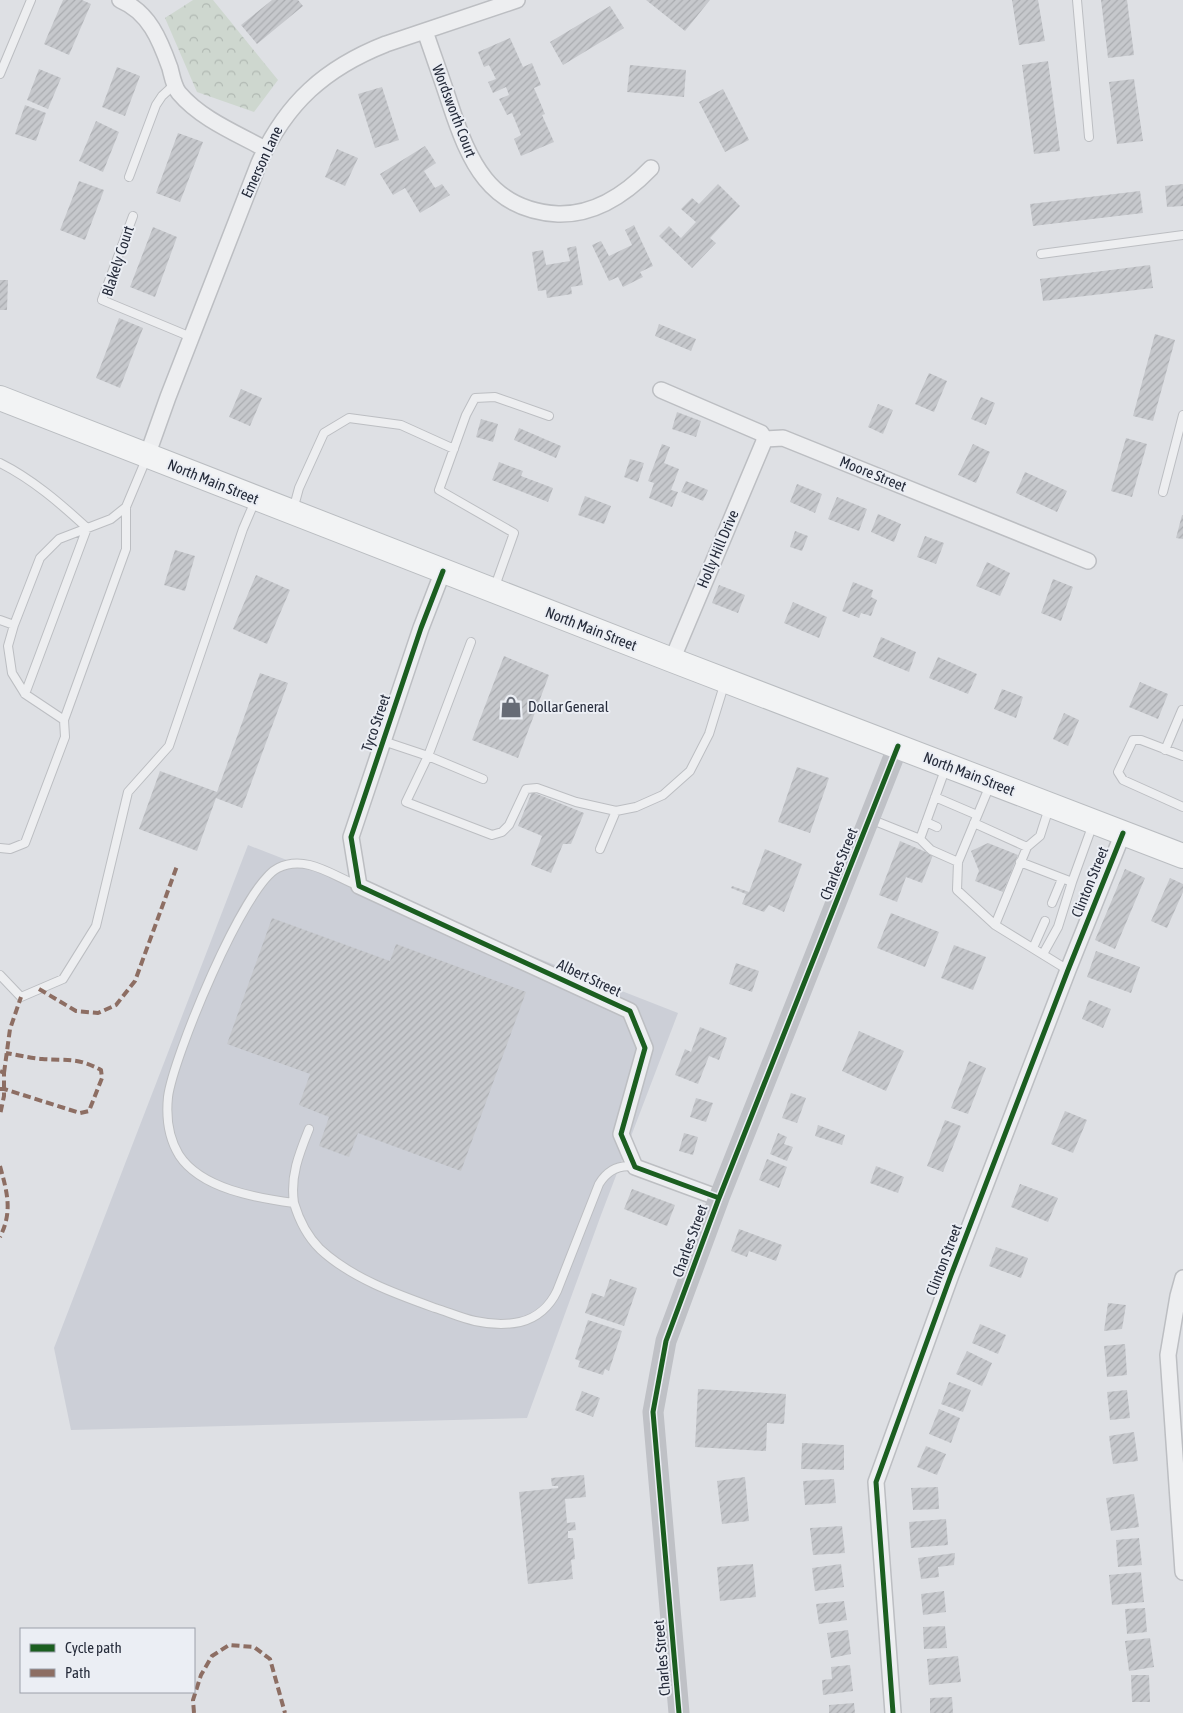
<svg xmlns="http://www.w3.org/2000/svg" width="1183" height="1713" font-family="'Asap Condensed',sans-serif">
<defs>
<pattern id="forest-crowns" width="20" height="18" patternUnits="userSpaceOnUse" patternTransform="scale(1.25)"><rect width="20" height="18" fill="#ced7cf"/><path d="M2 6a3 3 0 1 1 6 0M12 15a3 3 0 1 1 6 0" fill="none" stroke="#b1b9b3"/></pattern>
<pattern id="building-hatch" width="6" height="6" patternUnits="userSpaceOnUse" patternTransform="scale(1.25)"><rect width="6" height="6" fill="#c6c8cc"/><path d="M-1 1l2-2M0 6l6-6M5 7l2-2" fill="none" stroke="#aaacb0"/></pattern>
</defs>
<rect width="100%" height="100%" fill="#dee0e4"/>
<path fill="#cccfd7" d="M248 845 678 1013 601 1215 527 1418 71 1430 54 1348Z"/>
<path fill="url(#forest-crowns)" d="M193 0H213L278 80 254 112 197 92 165 18Z"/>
<path fill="url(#building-hatch)" d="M63 0H82L91 4 69 55 44 44Z
M272 0H298L303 6 257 44 241 25Z
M646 0H710L685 31Z
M1012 0H1038L1045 41 1019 45Z
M1101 0H1127L1134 55 1108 58Z
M610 6 624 28 563 65 550 42Z
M510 38 523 67 532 63 541 85 534 88 545 114 542 115 554 142 521 156 514 139 521 135 512 113 507 115 499 99 509 95 506 87 493 93 488 82 496 79 489 65 484 67 478 52Z
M1048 61 1060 151 1034 154 1022 65Z
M630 65 686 70 684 97 627 92Z
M117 67 140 76 125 116 102 107Z
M39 69 61 78 48 109 27 100Z
M1134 79 1143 141 1117 144 1109 82Z
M382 87 399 140 375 148 358 94Z
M723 89 749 140 725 152 699 102Z
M25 105 46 113 36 141 15 134Z
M96 121 119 132 103 172 79 161Z
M178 133 203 142 180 202 156 193Z
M425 146 436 163 424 171 435 188 442 184 450 195 420 213 405 188 393 195 380 174Z
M337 149 358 158 345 186 325 177Z
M79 181 104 190 85 240 60 230Z
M718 184 740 206 710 238 716 243 692 268 659 236 669 226 681 238 696 222 681 209 692 198 699 204Z
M1183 184V206L1167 207 1165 186Z
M1140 191 1143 213 1033 226 1030 204Z
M634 225 653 266 640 272 643 277 623 287 618 277 609 281 592 245 601 241 609 256 632 245 625 230Z
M153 227 177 237 155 297 130 287Z
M576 246 583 285 571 287 572 294 547 298 546 290 538 291 532 252 543 250 546 265 570 261 567 248Z
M1150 265 1153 288 1043 301 1040 279Z
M0 280H8L7 310H0Z
M119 318 143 328 120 388 96 378Z
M659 324 696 339 691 351 655 336Z
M1155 334 1175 340 1153 421 1133 416Z
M929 373 947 381 934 412 915 404Z
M241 389 262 398 250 426 229 417Z
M981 397 995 403 986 425 971 419Z
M878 404 893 410 883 434 868 427Z
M677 412 701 421 696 437 672 429Z
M481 419 498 424 493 442 476 437Z
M519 428 561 446 556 458 514 440Z
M1126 438 1147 444 1132 497 1111 491Z
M662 444 670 447 664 463 679 469 671 490 678 492 672 507 649 498 654 483 648 481Z
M973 444 990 452 976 483 958 475Z
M630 459 644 463 638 482 624 477Z
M499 462 523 471 521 476 553 488 548 502 492 480Z
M1025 472 1067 491 1057 512 1016 493Z
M686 481 708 490 703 501 681 492Z
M797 484 822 494 815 513 790 502Z
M585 496 611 506 604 524 578 515Z
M837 497 867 509 859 531 828 519Z
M878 514 901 524 894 542 871 532Z
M1182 515H1183V539L1176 538Z
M795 531 808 536 802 551 790 547Z
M925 536 944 543 936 564 917 557Z
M175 550 195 556 185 591 164 585Z
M987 562 1010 573 1000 596 976 586Z
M256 575 290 590 267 644 233 629Z
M1053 579 1073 587 1061 621 1041 613Z
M853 582 873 590 871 597 877 600 871 616 861 613 859 618 842 611Z
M719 585 745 595 738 613 712 603Z
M793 602 827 617 819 638 784 623Z
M881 637 916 652 909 672 873 657Z
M504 656 549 675 518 758 472 740Z
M938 657 977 674 968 694 929 678Z
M260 673 288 683 242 808 216 798 197 851 139 829 160 771 217 792Z
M1140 682 1168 694 1158 719 1129 707Z
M1002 689 1023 697 1016 718 994 709Z
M1064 713 1079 720 1068 746 1053 739Z
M797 767 829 778 810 833 778 822Z
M532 792 584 813 571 844H563L551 873 531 865 542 836 518 826Z
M900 841 933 855 922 883 906 877 897 902 879 895Z
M988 843 1018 855 1003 892 975 881 979 871 971 851Z
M765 849 802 864 784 912 769 905 764 912 742 904 746 894 731 888 732 886 749 892Z
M1125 869 1145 878 1115 949 1095 940Z
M1170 878 1183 884V892L1167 928 1151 921Z
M891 913 939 932 925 967 877 948Z
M272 918 390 961 396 944 526 992 461 1171 358 1133 349 1157 319 1146 329 1117 299 1105 310 1074 227 1044Z
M954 945 986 957 973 990 941 978Z
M1096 951 1140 967 1131 993 1087 977Z
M736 963 759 971 752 992 729 984Z
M1089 1000 1111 1009 1103 1028 1082 1019Z
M700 1027 727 1038 719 1060 709 1056 698 1084 675 1075 685 1049 691 1052Z
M859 1031 904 1051 886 1091 842 1071Z
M969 1061 986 1068 968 1114 951 1108Z
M791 1093 806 1098 797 1123 782 1118Z
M696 1098 713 1103 706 1122 690 1117Z
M1065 1111 1087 1120 1073 1153 1051 1144Z
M945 1120 961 1126 943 1172 927 1166Z
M818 1125 845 1135 842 1145 815 1136Z
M684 1133 698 1137 693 1155 679 1151Z
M778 1133 787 1137 784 1144 793 1147 787 1161 770 1154Z
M767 1159 787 1167 779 1188 759 1180Z
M876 1166 904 1177 898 1193 870 1183Z
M1020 1184 1058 1198 1048 1222 1011 1207Z
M632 1189 675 1205 667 1226 624 1209Z
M739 1229 782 1245 776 1261 749 1251 747 1257 731 1251Z
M996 1247 1028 1258 1021 1278 989 1266Z
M610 1279 637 1288 624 1326 585 1313 592 1293 604 1297Z
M1108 1303 1126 1305 1122 1329 1104 1331Z
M588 1320 622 1331 609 1371 605 1369 603 1375 578 1367 580 1361 575 1359Z
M980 1324 1006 1335 998 1354 972 1343Z
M1125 1344 1127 1375 1107 1377 1104 1346Z
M967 1351 992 1363 982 1386 956 1374Z
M949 1382 971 1390 963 1412 941 1404Z
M698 1389 786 1394 784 1424 767 1423 766 1451 695 1447Z
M1127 1390 1130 1418 1110 1420 1107 1392Z
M582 1391 600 1398 593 1417 575 1410Z
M939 1409 960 1418 951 1443 929 1434Z
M1134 1432 1138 1461 1113 1464 1109 1436Z
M802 1443 844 1445V1470L801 1469Z
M926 1446 946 1454 937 1475 917 1467Z
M584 1475 586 1497 565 1499 567 1523 575 1522 576 1530 568 1531V1538H573L575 1559 571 1560 573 1579 528 1584 519 1492 558 1488V1486H552L551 1478Z
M745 1477 749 1521 722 1524 717 1481Z
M834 1479 836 1503 805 1505 803 1481Z
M938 1487 939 1509 913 1510 911 1488Z
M1134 1494 1139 1527 1111 1531 1106 1498Z
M946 1519 948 1545 911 1548 909 1522Z
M842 1526 845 1553 813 1555 810 1528Z
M1139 1538 1142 1565 1118 1567 1116 1540Z
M955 1553 954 1565 938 1567 939 1577 921 1579 918 1558Z
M753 1564 756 1597 720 1601 717 1567Z
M841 1564 844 1587 815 1591 812 1568Z
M1141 1572 1144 1602 1112 1605 1109 1575Z
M944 1591 946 1612 923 1615 921 1594Z
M844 1601 847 1620 819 1624 816 1604Z
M1145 1608 1147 1632 1127 1634 1125 1609Z
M945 1626 947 1648 924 1649 923 1627Z
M848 1630 851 1654 831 1658 827 1633Z
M1150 1638 1154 1667 1129 1671 1125 1641Z
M958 1656 961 1682 929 1685 927 1659Z
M850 1665 853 1691 823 1695 822 1680 832 1679 831 1667Z
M1131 1675H1149L1150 1702H1132Z
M952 1697 953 1713H930V1698Z
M854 1703 855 1713H829V1705Z"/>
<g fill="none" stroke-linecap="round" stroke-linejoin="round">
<g stroke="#bcbec2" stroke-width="10">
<path id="lane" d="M1077 0 1089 137
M0 74 31 0
M129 177 156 105 162 96 175 84
M133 216 102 300 191 337
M1041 254 1183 235
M0 463C32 479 60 503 87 528L25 694
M1163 492 1183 415
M293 510 299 488 324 433 349 418 401 425 454 449
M494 589 514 533 439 490 466 415 475 398 495 397 549 416
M0 620 14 625
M471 642 428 756 483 779
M64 720 126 549V507
M383 741 428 756 406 802 492 835 502 832 509 825 526 789 537 788 576 802 616 811 636 807 663 795 690 771 709 734 725 682
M1165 750 1182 710
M1183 756 1141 740H1133L1118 772 1123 780 1183 807
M935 797 977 815
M870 819 920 839 946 767
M926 822 937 827
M974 823 1027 847
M920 839 931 850 958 862 990 785
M0 848 10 849 25 843 65 737 64 720 25 694 12 673 8 646 14 625 40 558 59 539 111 519 126 507 147 457
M600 849 616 811
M958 862 957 890 995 925 1068 970
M1020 862 1072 882 1093 824
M1052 903 1062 879
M995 925 1027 847 1040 836 1049 808
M1033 948 1045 921
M1043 954 1058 927 1072 882
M0 975 21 997 63 979 96 926 128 792 169 746 243 529 255 501
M309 1129C299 1154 290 1176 294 1203 257 1198 201 1189 179 1155 168 1137 166 1117 168 1097 173 1058 244 884 278 868 306 854 333 876 359 886
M294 1203C299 1220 307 1236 320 1249 351 1278 396 1294 435 1308 448 1312 461 1318 475 1321 489 1324 506 1325 520 1322 537 1318 550 1306 557 1291L599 1184C607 1171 619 1164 635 1167"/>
</g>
<g stroke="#bcbec2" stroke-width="18">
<path id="street" d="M120 0C149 12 160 40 170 68 172 76 174 87 179 93 201 119 236 133 265 149
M425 31C433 55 442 79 450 104 469 161 489 210 558 214 595 215 627 193 651 168
M661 390 761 433 765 439
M765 439 783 438 1088 561
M147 456 168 397 259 163C286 103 325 68 386 44L517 0
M443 571 421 628 351 837 359 886 630 1011 645 1048 621 1134 635 1167 719 1198
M672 660 765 439
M1183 1278 1178 1296 1168 1355 1183 1572
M893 1713 876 1482 951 1275 1068 970 1123 833"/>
</g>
<g stroke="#babdc1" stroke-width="26">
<path id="primary" d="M0 398 672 660 1183 856"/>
</g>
<use href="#lane" stroke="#edeef0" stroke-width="8"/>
<use href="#street" stroke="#edeef0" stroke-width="15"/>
<path stroke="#bfc1c6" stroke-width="21" d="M679 1713 653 1412 666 1341 719 1198 898 746"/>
<use href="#primary" stroke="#f2f3f4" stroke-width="24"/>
<path stroke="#8d6e63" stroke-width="4" stroke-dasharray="8 4" stroke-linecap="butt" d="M39 989 76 1011 98 1013 116 1005 135 981 177 866
M0 1071 4 1073V1096L0 1115
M4 1073 10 1029 21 997
M0 1089H4L80 1113 89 1111 102 1078 101 1070C77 1057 67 1061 42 1059 30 1058 18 1055 6 1053
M0 1166C7 1192 13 1211 0 1237
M194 1713 193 1700 201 1675 212 1656 229 1645 254 1647 270 1659 285 1713"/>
<g stroke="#ebeef4" stroke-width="8">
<path id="cycleway" d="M443 571 421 628 351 837 359 886 630 1011 645 1048 621 1134 635 1167 719 1198
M679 1713 653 1412 666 1341 719 1198 898 746
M893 1713 876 1482 951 1275 1068 970 1123 833"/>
</g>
<use href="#cycleway" stroke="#1b5e20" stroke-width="5"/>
</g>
<defs>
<g id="shop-bare" transform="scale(1.725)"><path d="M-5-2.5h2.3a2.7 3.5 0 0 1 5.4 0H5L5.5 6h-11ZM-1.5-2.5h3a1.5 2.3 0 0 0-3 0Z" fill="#666b76" stroke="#ebeef4" stroke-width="2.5" paint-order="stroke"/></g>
</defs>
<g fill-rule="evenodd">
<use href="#shop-bare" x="511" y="707"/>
</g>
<g text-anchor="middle" stroke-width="4" stroke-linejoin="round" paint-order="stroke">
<g font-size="15" fill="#262c3b" stroke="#ebeef4">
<text transform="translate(454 111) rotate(69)" y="5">Wordsworth Court</text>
<text transform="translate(262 162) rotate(-65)" y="5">Emerson Lane</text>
<text transform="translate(118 261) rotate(-72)" y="5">Blakely Court</text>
<text transform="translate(873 474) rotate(22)" y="5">Moore Street</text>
<text transform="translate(213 482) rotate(22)" y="5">North Main Street</text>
<text transform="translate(718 549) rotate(-67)" y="5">Holly Hill Drive</text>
<text transform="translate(591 629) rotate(21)" y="5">North Main Street</text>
<text transform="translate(376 723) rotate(-71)" y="5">Tyco Street</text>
<text transform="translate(969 774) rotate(21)" y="5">North Main Street</text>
<text transform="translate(839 864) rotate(-68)" y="5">Charles Street</text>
<text transform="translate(1090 882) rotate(-68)" y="5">Clinton Street</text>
<text transform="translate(589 978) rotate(25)" y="5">Albert Street</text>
<text transform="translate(690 1241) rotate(-70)" y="5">Charles Street</text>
<text transform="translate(944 1260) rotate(-69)" y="5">Clinton Street</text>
<text transform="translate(662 1658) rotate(-95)" y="5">Charles Street</text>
</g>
<g font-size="15" fill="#262c3b" stroke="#ebeef4" text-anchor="start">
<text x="528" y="712">Dollar General</text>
</g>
</g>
<rect x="20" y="1628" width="175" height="65" fill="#ebeef4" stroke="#9ca0aa"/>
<rect x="30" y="1644" width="25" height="8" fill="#1b5e20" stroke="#9ca0aa"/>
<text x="65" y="1653" font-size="15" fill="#262c3b">Cycle path</text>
<rect x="30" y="1669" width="25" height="8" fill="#8d6e63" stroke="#9ca0aa"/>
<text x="65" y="1678" font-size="15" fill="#262c3b">Path</text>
</svg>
